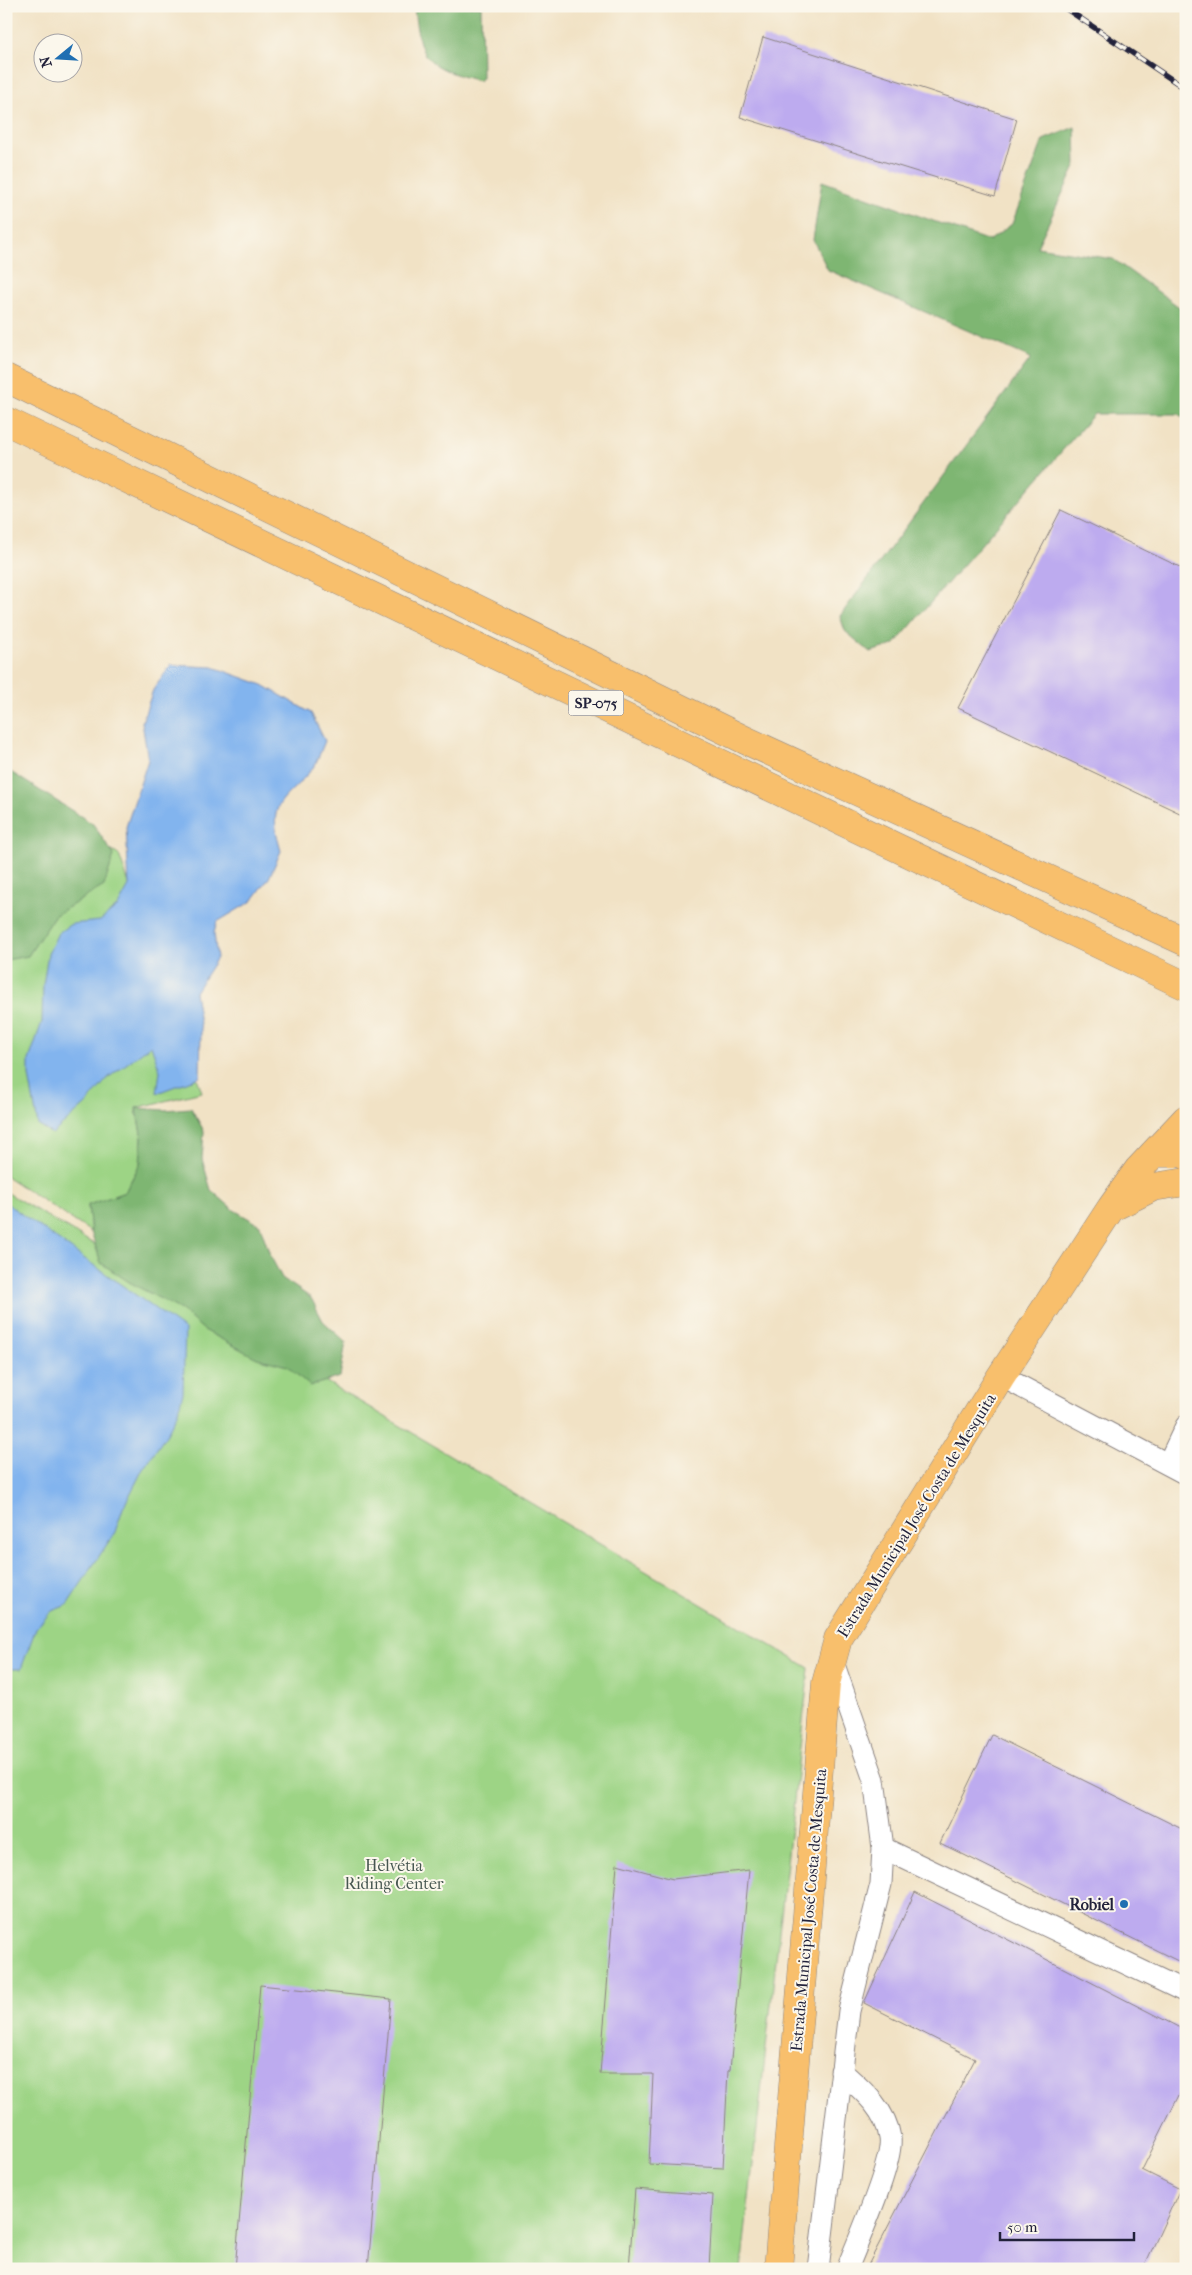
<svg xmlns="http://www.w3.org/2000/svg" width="1192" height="2275" font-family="'IM FELL French Canon',serif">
<rect width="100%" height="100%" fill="#fbf7ec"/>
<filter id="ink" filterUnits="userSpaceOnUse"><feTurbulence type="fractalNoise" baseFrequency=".02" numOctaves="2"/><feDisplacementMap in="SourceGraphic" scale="10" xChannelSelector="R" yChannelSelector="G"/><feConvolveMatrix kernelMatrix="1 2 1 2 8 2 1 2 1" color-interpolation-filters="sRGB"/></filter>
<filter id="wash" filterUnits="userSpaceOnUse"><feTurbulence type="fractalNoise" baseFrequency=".0096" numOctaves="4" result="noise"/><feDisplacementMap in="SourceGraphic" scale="20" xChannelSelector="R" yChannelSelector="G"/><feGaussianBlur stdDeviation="1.12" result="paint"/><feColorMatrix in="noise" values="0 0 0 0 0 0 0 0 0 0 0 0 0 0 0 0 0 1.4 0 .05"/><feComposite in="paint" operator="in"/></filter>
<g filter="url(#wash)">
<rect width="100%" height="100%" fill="#f1e2c5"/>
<path fill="#9dd485" stroke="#607b60" d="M6 789 119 855 202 1092 136 1108 142 1138 140 1164 125 1192 88 1206 91 1232 6 1176Z
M6 1192 809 1668 741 2269H6Z"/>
<path fill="#7eb672" stroke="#506c56" d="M414 6H481L482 77 479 81C461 76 439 71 426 56 418 47 415 18 414 6Z
M1075 127 1076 165 1037 247 1113 259 1186 312V419L1178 414H1094L894 645 870 652 845 631 840 616 1031 358 828 270 813 240 822 181 989 241 1012 224 1043 140Z
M6 769 93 824 114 855 104 886 54 916 28 956 6 960Z
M136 1108 164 1110 191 1108 204 1131 202 1159 211 1190 234 1210 260 1225 270 1255 282 1278 311 1298 323 1321 346 1342 340 1377 310 1386 287 1366 257 1358 204 1330 181 1310 129 1282 101 1263 91 1232 88 1205 125 1192 140 1164 142 1138Z"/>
<path fill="#82b4ee" stroke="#526b94" d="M171 665 213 667 263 685 311 713 325 741C321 750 318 761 312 769 283 804 266 799 281 851L269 878 252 901 217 922 214 933 217 958 195 992 201 1030 200 1077 157 1093 160 1071 151 1045 108 1078 86 1104 52 1134 38 1125 29 1076V1060L42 1022 43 985 48 954 58 933 71 924 100 921 118 906 129 886 126 827 148 760 142 722 153 690Z
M6 1203 185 1330 183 1393 178 1411 167 1434 143 1469 123 1508 115 1532 67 1605 52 1611 36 1628 21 1669H6Z"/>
<g id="blocks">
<path fill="#bdabef" d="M763 37 1017 119 995 196 740 117Z
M1061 510 1186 570V816L958 708Z
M992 1735 1186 1831V1965L940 1843Z
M617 1864 673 1879 749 1870 730 2070 728 2071 723 2168 649 2164 653 2074H600Z
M915 1892 1186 2031V2081L1142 2170 1180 2189 1143 2269H866L975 2059 864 2003Z
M260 1985 391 1999 368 2269H235Z
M635 2189 713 2195 709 2269H629Z"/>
</g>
</g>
<g filter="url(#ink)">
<use href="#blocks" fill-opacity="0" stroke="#8a8280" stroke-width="1"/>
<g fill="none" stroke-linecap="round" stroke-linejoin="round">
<g stroke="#8a8280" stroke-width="23">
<path id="minor" d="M1001 1376 1186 1474
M1168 1464 1186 1426
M883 1848 1186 1992
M841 2071C861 2089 886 2109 890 2138 894 2161 857 2243 847 2269
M818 2269 849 2011 881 1884 883 1848 874 1780 832 1659"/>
</g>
<g stroke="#8a8280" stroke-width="29">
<path id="major" d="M1154 1153H1180L1186 1155
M1115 1206 1153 1187 1186 1182
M778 2269 826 1683 838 1639 1001 1376 1111 1208 1138 1170 1186 1119"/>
</g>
<g stroke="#8a8280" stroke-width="29">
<path id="highway" d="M6 378 745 740 1186 942
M6 421 1186 986"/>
</g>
<use href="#minor" stroke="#fff" stroke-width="21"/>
<use href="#major" stroke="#f8bf6c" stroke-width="28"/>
<use href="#highway" stroke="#f8bf6c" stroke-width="28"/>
<g stroke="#22223b" stroke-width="5.5">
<path id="rail" d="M1062 6 1186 89"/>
</g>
<use href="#rail" stroke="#fbf7ec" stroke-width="4" stroke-dasharray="11" stroke-linecap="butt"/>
</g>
</g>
<circle fill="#1f6fb2" stroke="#fbf7ec" stroke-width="2" cx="1124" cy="1904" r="5"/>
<g text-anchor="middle" stroke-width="4" stroke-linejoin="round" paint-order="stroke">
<rect fill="#fbf7ec" stroke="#636270" stroke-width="1" x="568.5" y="690.5" width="55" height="25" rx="4"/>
<g font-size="15" font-weight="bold" fill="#22223b">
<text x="596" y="708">SP-075</text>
</g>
<g font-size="16" fill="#22223b" stroke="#fbf7ec">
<text transform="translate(916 1515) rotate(-58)" y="6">Estrada Municipal José Costa de Mesquita</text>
<text transform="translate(808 1910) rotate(-85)" y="6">Estrada Municipal José Costa de Mesquita</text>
</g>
<g font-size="16" fill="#475751" stroke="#fbf7ec">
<text x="394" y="1871">Helvétia<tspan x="394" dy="18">Riding Center</tspan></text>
</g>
<g font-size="16" font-weight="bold" fill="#22223b" stroke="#fbf7ec" text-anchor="end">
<text x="1114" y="1910">Robiel</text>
</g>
</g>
<rect width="1192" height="2275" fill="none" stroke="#fbf7ec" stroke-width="25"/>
<g transform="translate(58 58) rotate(252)"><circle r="24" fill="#fbf7ec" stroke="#a4a2a5"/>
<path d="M0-4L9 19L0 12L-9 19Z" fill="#1f6fb2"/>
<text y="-8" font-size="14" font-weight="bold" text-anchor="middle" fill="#22223b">N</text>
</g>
<path d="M1000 2232v8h134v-8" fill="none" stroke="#22223b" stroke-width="2.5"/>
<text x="1007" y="2232" font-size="15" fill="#22223b" stroke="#fbf7ec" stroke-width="4" paint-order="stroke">50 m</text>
</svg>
